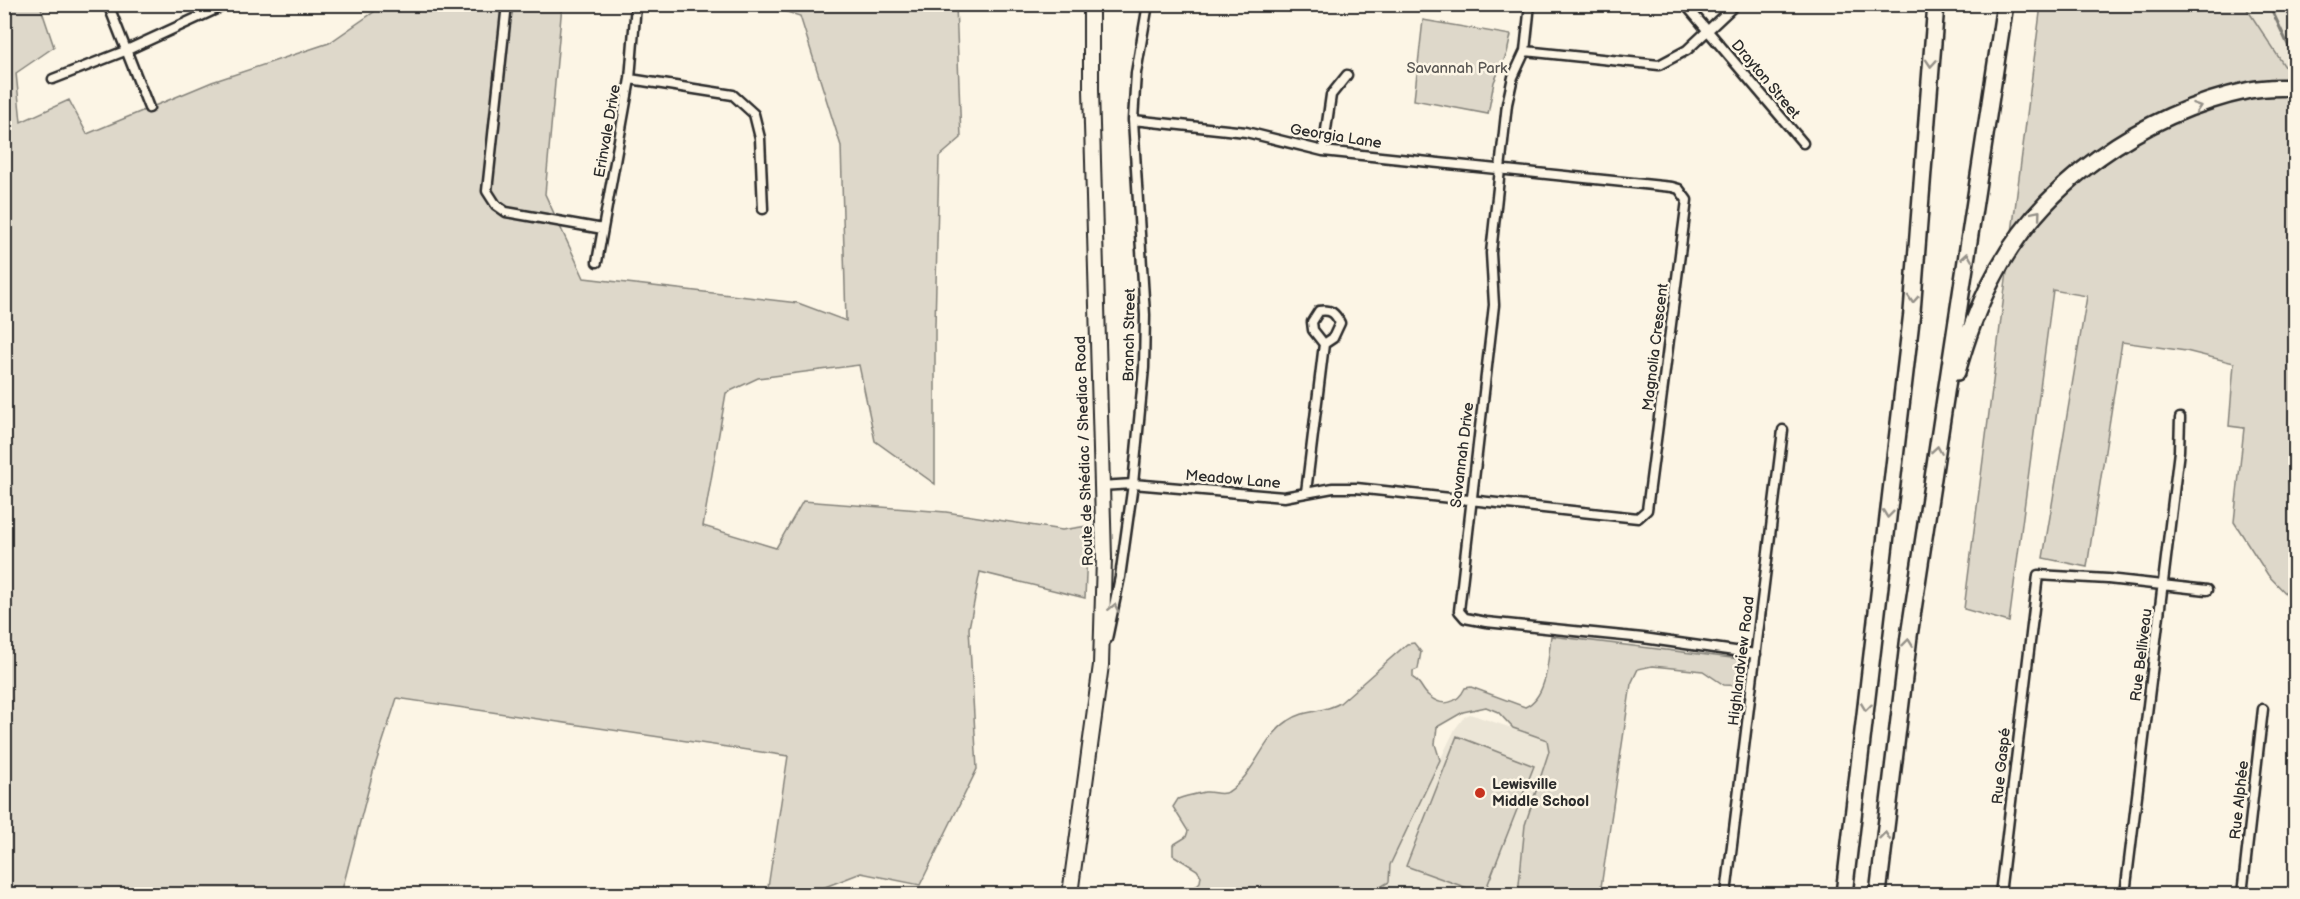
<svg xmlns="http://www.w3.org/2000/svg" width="2300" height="899" font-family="'Balsamiq Sans',sans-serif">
<rect width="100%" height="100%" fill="#fcf5e5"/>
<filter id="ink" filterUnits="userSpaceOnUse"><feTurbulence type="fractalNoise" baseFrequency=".0167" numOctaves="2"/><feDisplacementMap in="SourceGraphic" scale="12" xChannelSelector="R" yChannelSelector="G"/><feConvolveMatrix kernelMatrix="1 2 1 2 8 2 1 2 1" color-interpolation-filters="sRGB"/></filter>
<g filter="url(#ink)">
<path fill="#ece6d7" d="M2247 5H2295V82L2247 9Z
M1470 714 1547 740 1549 743V751L1525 825 1518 894H1380L1382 886 1389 882 1392 860 1455 729 1464 717Z"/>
<path fill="#ded8ca" stroke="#84827a" stroke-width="1.5" d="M5 5H40L54 47 16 73 21 122 69 100 87 134 212 82 329 43 384 5H562L545 194 584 278 798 303 846 321 841 146 800 16 764 5H956L961 138 939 157 935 326V484L875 441 859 365 758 378 726 393 703 526 776 548 803 501 946 512 1062 530 1088 526 1085 598 980 572 969 628 977 769 920 885 861 873 807 894H767L788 756 397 698 373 772 341 894H5Z
M2041 5H2247V9L2295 82V603L2268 575 2234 522 2244 428 2229 426 2234 363 2186 351 2122 342 2087 567 2043 558 2087 296 2053 290 2009 622 1964 609Z
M1423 20 1511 35 1507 53 1494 82 1488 114 1414 100Z
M1551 636 1740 659 1747 665 1745 686 1724 685 1703 671 1652 666 1638 669 1631 684 1600 894H1518L1525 825 1549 751 1547 740 1513 728 1498 712 1486 707 1463 712 1437 727 1435 744 1440 760 1390 865 1389 882 1382 886 1380 894H1148L1153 889 1195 887 1200 882 1201 876 1197 870 1173 855V845L1186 837 1188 831 1173 807 1178 799C1186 796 1196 794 1205 792 1213 791 1220 796 1228 792 1255 775 1262 738 1288 721 1305 709 1324 713 1340 703L1407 644 1414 643 1421 652 1418 669 1413 671V678C1421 682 1422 691 1429 696 1443 708 1458 703 1465 688L1471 687 1525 707C1548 697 1548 658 1551 636Z
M1457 736 1534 766 1484 894 1406 866Z"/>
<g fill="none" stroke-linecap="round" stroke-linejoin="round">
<path stroke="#7d7b74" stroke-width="3" d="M2269 4 2296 62"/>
<g stroke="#2b2b2b" stroke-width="13">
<path id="street" d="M108 4 149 108
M507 4 487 191 496 205 506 212 603 229
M1530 4 1525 51 1513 77 1507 104 1491 253 1494 305 1459 611 1465 618 1486 622 1643 638 1756 654
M1685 4 1803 143
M1525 51 1659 65 1687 50 1736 4
M53 79 125 51 227 4
M630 79 733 95 754 114 760 138 763 209
M1323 151 1331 95 1347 75
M597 262 630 79 636 4
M1100 486 1133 484 1284 497 1333 488H1356L1638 518 1647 510 1687 200 1679 189 1672 187 1323 151 1246 132 1133 120
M1306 492 1324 344 1333 338 1340 323C1335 313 1331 309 1319 311L1312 322 1313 330 1324 344
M1107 639 1120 577 1133 484 1144 368 1145 315 1133 120 1136 73 1148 4
M1726 894 1783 430
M2000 894 2038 575 2108 579 2207 590
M2125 894 2179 451 2180 418
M2242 894 2263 709"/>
</g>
<g stroke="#2b2b2b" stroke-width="18">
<path id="primary" d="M1070 894 1101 665 1104 558 1091 89V4"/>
</g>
<g stroke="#2b2b2b" stroke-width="20">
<path id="highway" d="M1957 372C1966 341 1976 311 1991 282 2040 183 2143 113 2250 90 2265 87 2281 88 2296 87
M1844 894 1912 312 1936 4
M1878 894 1909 636 2005 4"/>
</g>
<use href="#street" stroke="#fcf5e5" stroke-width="8"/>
<use href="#primary" stroke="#fcf5e5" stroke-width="14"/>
<use href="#highway" stroke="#fcf5e5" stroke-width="15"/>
</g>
<defs><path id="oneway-chevron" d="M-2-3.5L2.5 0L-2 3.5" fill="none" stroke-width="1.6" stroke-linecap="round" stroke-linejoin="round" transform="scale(1.5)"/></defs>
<g stroke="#949088">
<use href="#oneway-chevron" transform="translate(1931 63) rotate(94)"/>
<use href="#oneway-chevron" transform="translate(2197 107) rotate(-19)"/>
<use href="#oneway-chevron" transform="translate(2037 214) rotate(-50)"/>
<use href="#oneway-chevron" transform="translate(1967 257) rotate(-81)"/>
<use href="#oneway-chevron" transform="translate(1913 299) rotate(94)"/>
<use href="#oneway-chevron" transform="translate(1937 450) rotate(-81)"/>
<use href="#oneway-chevron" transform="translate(1888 514) rotate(97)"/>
<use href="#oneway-chevron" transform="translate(1114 608) rotate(-78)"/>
<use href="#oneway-chevron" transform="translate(1908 643) rotate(-83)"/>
<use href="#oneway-chevron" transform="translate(1866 707) rotate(97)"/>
<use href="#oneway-chevron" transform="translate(1885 836) rotate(-83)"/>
</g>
</g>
<circle fill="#c8321e" stroke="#fcf5e5" stroke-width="2" cx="1480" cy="793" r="6"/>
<g text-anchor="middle" stroke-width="5" stroke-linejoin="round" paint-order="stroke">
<g font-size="15" fill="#585653" stroke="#fcf5e5">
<text x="1457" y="73">Savannah Park</text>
</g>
<g font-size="15" fill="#2b2b2b" stroke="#fcf5e5">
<text transform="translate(1766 79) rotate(50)" y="5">Drayton Street</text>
<text transform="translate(607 131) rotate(-80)" y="5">Erinvale Drive</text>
<text transform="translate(1336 136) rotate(9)" y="5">Georgia Lane</text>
<text transform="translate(1129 335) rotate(-89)" y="5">Branch Street</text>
<text transform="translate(1655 347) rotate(-83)" y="5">Magnolia Crescent</text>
<text transform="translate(1084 451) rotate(-92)" y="5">Route de Shédiac / Shediac Road</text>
<text transform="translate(1462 455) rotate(-83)" y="5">Savannah Drive</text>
<text transform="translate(1233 479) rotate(5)" y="5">Meadow Lane</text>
<text transform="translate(2141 655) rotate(-83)" y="5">Rue Belliveau</text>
<text transform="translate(1741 661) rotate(-83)" y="5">Highlandview Road</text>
<text transform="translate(2001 766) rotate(-84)" y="5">Rue Gaspé</text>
<text transform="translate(2239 800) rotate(-84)" y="5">Rue Alphée</text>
</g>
<g font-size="15" font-weight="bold" fill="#2b2b2b" stroke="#fcf5e5" text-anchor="start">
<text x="1492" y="789">Lewisville<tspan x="1492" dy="17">Middle School</tspan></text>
</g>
</g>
<rect width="2300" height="899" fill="none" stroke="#fcf5e5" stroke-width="24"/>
<rect x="12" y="12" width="2276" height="875" fill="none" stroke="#2b2b2b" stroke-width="2" filter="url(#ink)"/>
</svg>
